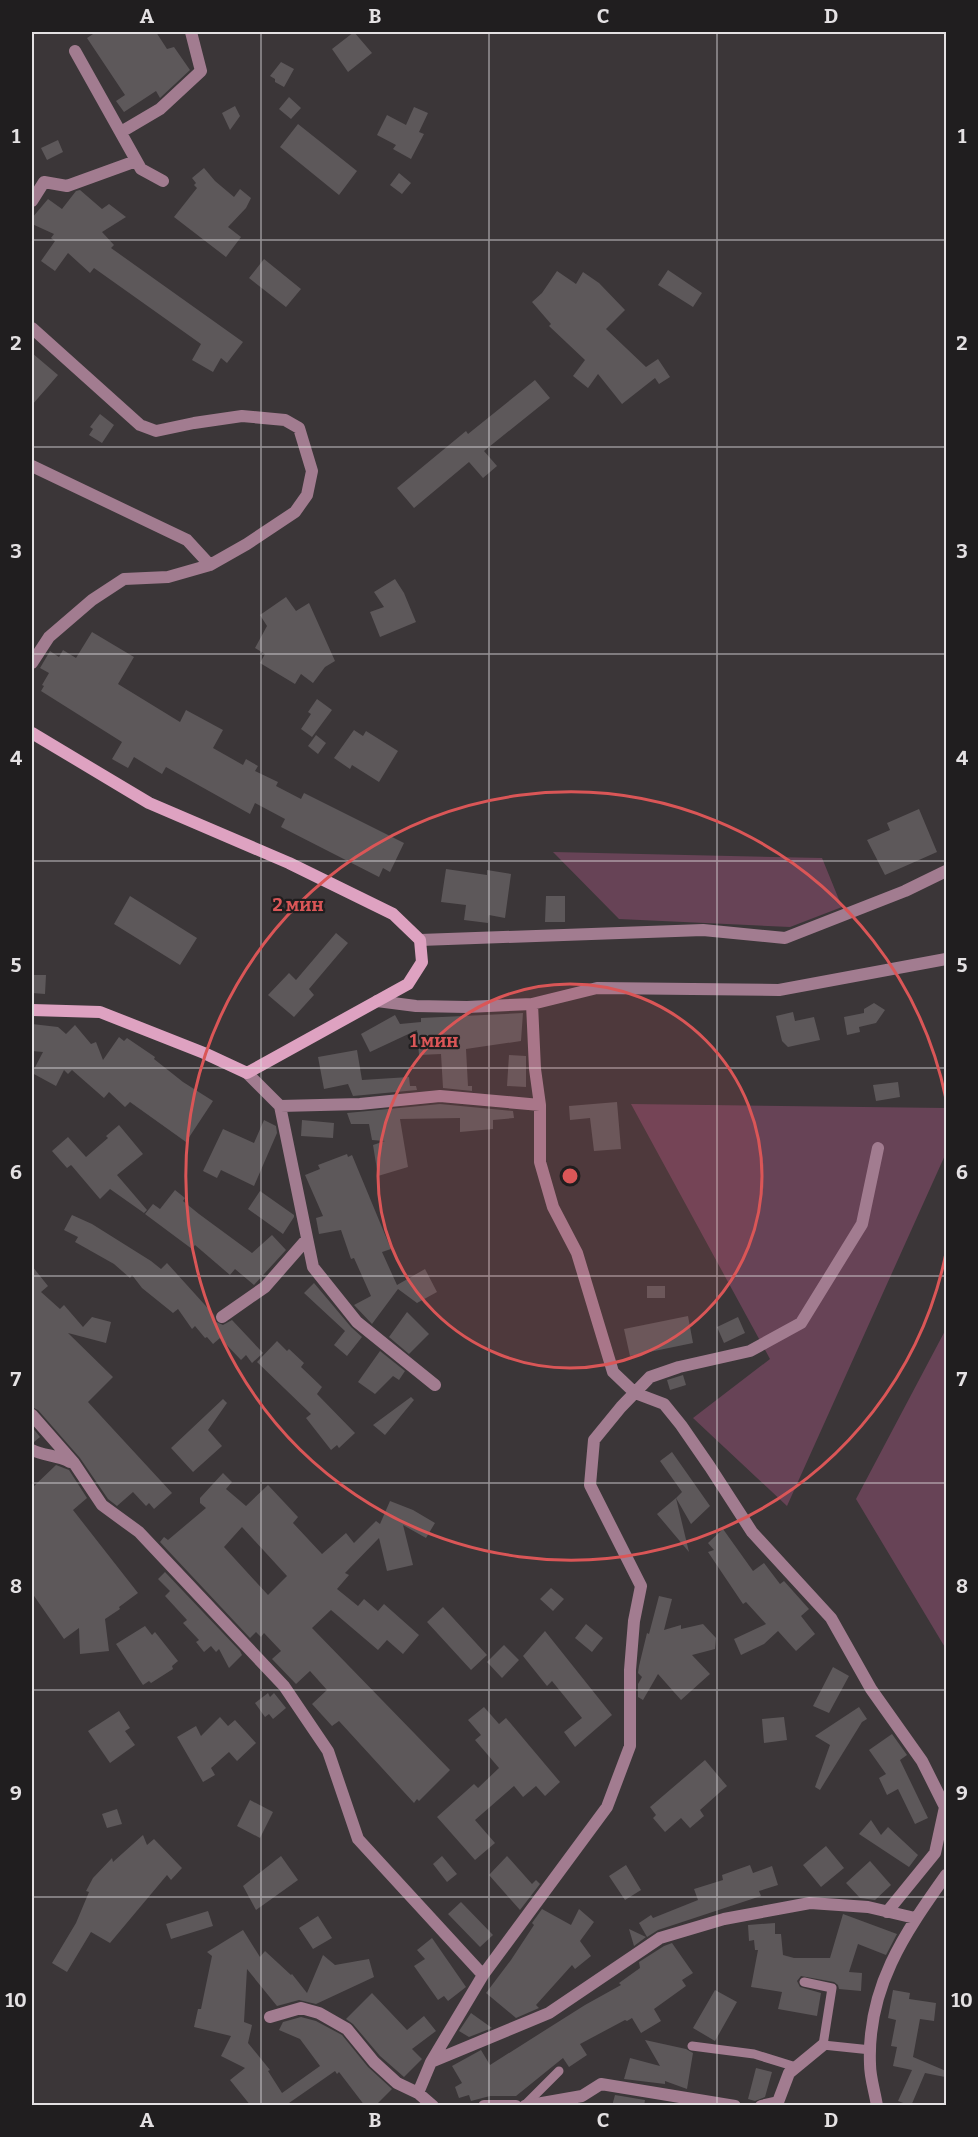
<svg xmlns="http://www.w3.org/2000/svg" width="978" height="2137" font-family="Bitter,serif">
<rect width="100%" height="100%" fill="#3b3638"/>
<path fill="#674356" d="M553 852 822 858 842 907 790 927 619 919Z
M631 1104 946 1108V1153L787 1506 693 1418 770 1359Z
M946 1329V1649L856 1499Z"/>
<path fill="#5d585a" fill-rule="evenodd" d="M96 32H156L167 49 174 47 190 70 160 98 156 91 124 112 116 101 125 95 87 38Z
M354 32 372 53 348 72 332 49Z
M281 62 294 69 284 87 275 82V79L270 76Z
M289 97 301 108 291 119 279 109Z
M235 106 240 116 230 130 222 113Z
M414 107 428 113 419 132 424 134 411 159 393 149 396 145 377 135 387 115 406 125Z
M298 124 357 171 339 195 280 147Z
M58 140 63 152 47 160 41 148Z
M204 168 215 181 234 197 240 189 251 198 246 208 228 227 241 237 226 257 174 217 197 188 194 185 196 183 192 178Z
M399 173 411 183 402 194 390 185Z
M80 190 102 209 109 204 126 217 102 232 114 245 111 248 243 342 227 363 221 358 213 372 192 360 201 344 94 268 90 273 68 253 55 271 41 261 55 241 51 238 54 234 32 224V218L48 199 62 209 76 191Z
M264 259 301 289 286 307 249 278Z
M668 270 702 293 693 307 658 285Z
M557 271 576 284 583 272 599 283 625 310 606 329 646 367 658 359 670 377 659 384 655 378 622 404 598 374 588 388 573 376 585 360 549 326 551 324 532 302 542 293Z
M32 353 58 375 32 405Z
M535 380 550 398 484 451 497 466 483 478 469 462 414 508 397 488 466 431 468 434Z
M100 414 114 425 102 443 89 435 93 429 90 427Z
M395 579 404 593 416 622 380 637 370 612 384 607 374 592Z
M286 597 296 611 309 603 335 661 325 667 313 683 301 674 295 684 260 663 265 654 255 648 267 626 260 615Z
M92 632 134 657 118 684 180 722 186 710 223 730 213 748 243 765 246 759 258 766 255 771 278 782 276 786 301 799 304 793 404 843 390 872 383 868 379 877 281 827 285 819 255 803 250 814 166 767 162 774 134 757 128 768 112 759 122 742 41 691 44 686 42 685 49 673 40 668 50 651 59 657 63 650 76 658Z
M317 699 332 710 312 737 301 729 311 714 308 712Z
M354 730 363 736 366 731 398 751 379 782 352 765 350 769 334 758Z
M316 735 326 743 318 754 308 746Z
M919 809 937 852 885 875 867 840 890 830 887 823Z
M446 869 487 875V870L511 874 505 918 489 915 488 923 464 920 466 905 441 902Z
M130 896 197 938 180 965 114 924Z
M546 896H565V922H545Z
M336 933 348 943 309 989 314 995 294 1017 268 995 289 973 296 980Z
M32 975H46L45 994 32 993Z
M874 1003 885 1010 876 1023 859 1027 860 1032 847 1035 844 1017 864 1013V1009Z
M793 1012 795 1021 814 1017 820 1040 788 1047 782 1041 776 1016Z
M523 1013 521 1041 466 1049 468 1086H472V1091L443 1088 441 1054 419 1055 417 1030 370 1052 361 1034 395 1015 400 1024 421 1022V1018Z
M32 1024 58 1027 66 1034 75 1025 91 1044 96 1042 103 1060 119 1037 124 1041 127 1038 155 1057 154 1059 183 1082 213 1101 186 1142 130 1102 125 1107 109 1092 104 1098 72 1070 68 1074 64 1070 56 1086 32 1073 43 1052 32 1051Z
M357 1050 362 1080 409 1077 410 1086H416L417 1090 353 1096 348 1084 324 1089 318 1057Z
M509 1055 526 1056V1087L507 1086Z
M898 1082 900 1097 876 1101 873 1085Z
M617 1102 621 1149 594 1151 590 1118 570 1120 569 1106Z
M440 1104 513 1111 514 1118 493 1120V1129L460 1132V1118L400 1119 408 1167 378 1176 373 1145 385 1141 372 1140 369 1124H351L347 1113Z
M264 1120 276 1126 277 1133 254 1186 221 1170 217 1178 203 1171 223 1129 254 1143Z
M302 1120 334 1123 333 1138 301 1136Z
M119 1125 143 1154 117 1175 147 1210 144 1213 110 1189 100 1199 72 1166 71 1165 67 1168 52 1151 68 1137 86 1157 108 1138 106 1136Z
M347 1154 348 1157 352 1155 391 1249 382 1252 397 1285 425 1269 437 1292 417 1303 398 1289 372 1324 354 1305 371 1296 354 1258 351 1259 341 1230 319 1234 316 1218 323 1216 305 1175 320 1169 318 1165Z
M175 1190 185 1198 183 1201 199 1214 252 1253 272 1235 286 1250 254 1285 235 1269 230 1275 195 1245 192 1249 145 1214 153 1204 160 1209Z
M260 1191 294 1215V1217L283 1234 248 1209Z
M72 1215 92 1224 151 1261 161 1269 167 1263 214 1315 216 1322 223 1325 232 1320 263 1353 252 1363 246 1355 241 1360 220 1338 213 1344 207 1337 205 1338 195 1326 192 1329 178 1309 173 1313 142 1288 132 1275 130 1278 114 1264 75 1242 78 1237 64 1230Z
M32 1266 48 1286 41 1292 60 1309 64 1305 83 1327 92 1317 111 1322 106 1343 68 1333 113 1377 88 1402 172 1493 154 1509 149 1503 146 1506 133 1492 117 1506 108 1499 80 1458 38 1410 32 1407Z
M314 1283 351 1327 362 1337 347 1356 334 1345 345 1331 304 1293Z
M647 1286H665V1298H647Z
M407 1312 429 1334 409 1354 389 1337Z
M688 1316 693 1343 630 1356 624 1329Z
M738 1317 745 1333 724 1343 717 1327Z
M277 1341 287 1351 289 1349 304 1363 301 1367 322 1387 317 1394 355 1433 339 1448 337 1445 331 1450 306 1418 311 1414 257 1362Z
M380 1351 405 1371 399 1380 393 1376 375 1394 358 1382Z
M683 1375 686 1385 670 1390 667 1380Z
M411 1397 414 1400 385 1435 373 1425Z
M223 1399 227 1403 208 1430 222 1446 193 1472 171 1448Z
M32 1427 40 1437 34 1442H32Z
M672 1452 710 1506 691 1524 676 1498 682 1492 660 1461Z
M56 1465 69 1470 87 1498 73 1510 138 1593 119 1607 120 1609 105 1619 109 1651 80 1654 79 1628 64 1639 32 1593V1488Z
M223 1473 232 1482 226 1489 246 1506 268 1485 298 1517 293 1523 322 1554 346 1533 354 1543 376 1521 380 1524 390 1501 413 1510 435 1523 426 1538 403 1525 413 1565 387 1571 379 1538 345 1573 349 1575 337 1589 358 1606 364 1599 378 1611 384 1604 419 1635 403 1654 387 1640 378 1650 331 1610 312 1628 450 1770 419 1801 417 1799 414 1803 339 1721 332 1726 312 1704 327 1690 310 1671 296 1684 272 1659 281 1651 264 1633 261 1637 256 1632 250 1638 160 1542 164 1537 168 1540 206 1508 200 1503V1498ZM242 1527 287 1576 268 1595 224 1547Z
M676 1498 689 1552 657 1514Z
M723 1529 753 1571 764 1563 780 1584 784 1581 809 1609 801 1616 815 1634 796 1651 778 1631 764 1644 741 1655 734 1639 766 1624 746 1602 743 1604 708 1552 714 1550 708 1543Z
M165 1572 240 1651 242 1655 229 1668 219 1649 216 1652 211 1646 204 1652 196 1642 199 1640 183 1623 187 1620 165 1596 170 1591 158 1579Z
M551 1588 564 1599 553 1611 540 1599Z
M659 1596 672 1599 664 1630 681 1625V1629L703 1624 716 1638 715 1649 692 1655 710 1674 681 1700 658 1674 643 1700 638 1697V1684L642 1677 638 1673 639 1666 647 1633 649 1634Z
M443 1607 487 1655 471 1670 427 1622Z
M586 1624 603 1638 592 1652 575 1638Z
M145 1626 152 1635 155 1632 178 1661 172 1666 173 1669 151 1683 149 1681 143 1685 116 1644Z
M545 1631 612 1715 575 1747 564 1732 582 1718 552 1681 547 1686 523 1656Z
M504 1645 519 1660 502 1678 487 1662Z
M833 1667 849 1676 829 1713 813 1706Z
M268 1693 270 1697 274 1693 286 1708 273 1719 269 1714 265 1717 255 1703Z
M484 1707 499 1724 506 1718 560 1782 545 1796 536 1786 523 1797 514 1786 475 1820 495 1843 475 1860 437 1817 474 1784 478 1788 499 1768 475 1740 481 1735 468 1720Z
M859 1707 867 1719 862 1722 820 1790 815 1787 830 1745 815 1736Z
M119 1711 130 1728 125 1731 135 1745 110 1763 88 1731Z
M220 1717 228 1726 235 1720 256 1743 237 1761 229 1752 211 1768 215 1775 203 1782 177 1737 196 1726 201 1736Z
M784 1717 787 1740 764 1743 762 1719Z
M892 1734 907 1755 900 1760 928 1818 915 1824 898 1789 887 1795 879 1778 886 1774 869 1750Z
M705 1760 727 1786 700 1810 704 1816 690 1828 681 1818 665 1832 653 1818 656 1815 650 1807Z
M250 1800 273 1812 260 1838 237 1826Z
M117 1809 122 1824 107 1828 102 1814Z
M871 1820 881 1835 888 1827 918 1855 909 1867 859 1834Z
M143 1835 147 1845 154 1839 182 1868 171 1880 167 1875 110 1943 91 1932 67 1972 52 1963 76 1923 89 1892 86 1891 93 1878 112 1858 113 1862Z
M826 1846 844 1868 821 1887 803 1865Z
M281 1856 298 1880 256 1910 243 1886Z
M442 1856 457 1874 447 1882 433 1864Z
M507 1856 532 1884 536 1880 540 1884 520 1910 489 1875Z
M870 1861 891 1885 875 1900 860 1898 846 1883Z
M626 1865 641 1890 625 1900 609 1876Z
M750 1865 753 1873 772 1866 778 1885 759 1891 761 1896 658 1930 647 1937 639 1923 651 1915 653 1918 698 1900 694 1889 723 1880 722 1875Z
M461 1902 493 1935 480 1947 448 1914Z
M542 1909 571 1925 579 1909 594 1922 580 1941 591 1956 575 1969 572 1965 536 2005 539 2008 516 2018 486 1993 511 1960 534 1925 532 1923Z
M208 1911 213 1926 171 1939 166 1924Z
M843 1914 897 1934 886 1955 858 1944 849 1972 862 1973 861 1991 839 1989 838 1985 834 1982 801 1976 797 1981 800 1987 821 1993 817 2016 778 2009 782 1992 751 1987 758 1950H755L754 1940 749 1941 748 1925 775 1923V1934H781L783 1955 794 1958H830Z
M318 1916 332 1938 313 1949 299 1928Z
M629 1929 646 1937 634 1946Z
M243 1930 260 1957 265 1951 291 1975 292 1974 307 1993 323 1955 335 1965 369 1959 374 1977 316 2004 299 2000 277 2006 247 1969 244 2022 252 2025 248 2043 270 2070 268 2071 282 2093 320 2066 300 2039 279 2030 283 2022 301 2017 316 2021 342 2035 368 2067 392 2089 375 2106H365L339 2072 337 2074 335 2071 289 2103 291 2106H251L230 2080 245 2068 221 2056 231 2036 194 2027 198 2009H201L212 1956 207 1952Z
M432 1938 466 1987 448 2001 444 1996 438 2000 414 1966 425 1959 417 1950Z
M672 1943 693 1973 682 1980 686 1986 654 2009 661 2021 641 2033 632 2018 627 2021 625 2020 580 2044 587 2055 569 2067 563 2058 516 2096H490L471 2101 469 2095 459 2098 455 2087 462 2083 452 2066 481 2050 490 2065 585 2005 621 1985 619 1983 640 1968 639 1962 664 1946Z
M715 1990 737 2002 715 2041 693 2028Z
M893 1990 910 1993 909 1999 936 2003 934 2021 920 2019 913 2057 946 2071V2073L945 2077 925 2073 911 2106 898 2101 912 2070 893 2066 897 2047 891 2046 896 2020 888 2018Z
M372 1993 407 2030 424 2016 436 2031 412 2049 422 2059 404 2077 380 2056 353 2024 346 2019Z
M471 2013 492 2028 469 2037 459 2031Z
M645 2040 686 2049 693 2053 687 2089 665 2081V2084L624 2079 630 2058 660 2066Z
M756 2068 772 2072 765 2097 755 2101 748 2099Z
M615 2095 645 2100 644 2106H612Z"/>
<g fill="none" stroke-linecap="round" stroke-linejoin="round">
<path stroke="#a27c90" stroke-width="9" d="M804 1982 832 1988 823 2045 871 2050
M692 2046 754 2054 796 2067
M524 2106 559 2071"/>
<path stroke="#a27c90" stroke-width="12" d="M75 51 141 169 163 181
M121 132 160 109 201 71 191 32
M32 201 44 182 67 186 136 161
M32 328 140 425 156 431 194 423 242 416 285 420 299 428 312 471 307 495 295 512 247 544 210 565 168 577 124 579 92 600 49 637 32 663
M32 466 187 540 210 565
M420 940 703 930 785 938 905 891 946 871
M377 1001 416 1006 467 1007 532 1004 597 988 779 990 946 959
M532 1004 535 1069 540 1105V1162L553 1207 577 1253 613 1372 635 1393 664 1404 681 1425 710 1467 752 1532 831 1618 871 1689 922 1761 945 1807 935 1853 887 1912
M247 1073 280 1106 313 1267 357 1322 435 1385
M280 1106 360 1104 440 1096 540 1105
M222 1317 265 1287 307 1239
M32 1415 74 1463 102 1505 139 1532 284 1686 328 1751 358 1839 483 1975
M32 1450C44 1456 58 1455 70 1462
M270 2017 301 2008 319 2013 347 2029 374 2062 397 2083 418 2093 433 2106
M431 2062 483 1975 607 1807 630 1746V1670L634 1621 641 1586 590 1485 594 1440 621 1407 650 1377 679 1367 750 1351 801 1323 862 1224 878 1148
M418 2093 431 2062 549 2013 660 1938 724 1919 810 1903 868 1907 915 1918
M484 2106H516
M525 2106 582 2096 601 2084 735 2106
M761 2106 778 2102 789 2073 823 2045
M877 2106C875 2092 870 2078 870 2064 867 1988 904 1934 946 1875"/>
<path stroke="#dea2c1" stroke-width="12" d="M32 733 149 803 289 863 393 914 420 940 422 962 408 984 247 1073 204 1053 100 1012 32 1010"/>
</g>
<path fill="none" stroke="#e4e1e3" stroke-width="1.5" stroke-opacity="0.55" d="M261 32V2106M489 32V2106M717 32V2106M32 240H946M32 447H946M32 654H946M32 861H946M32 1068H946M32 1276H946M32 1483H946M32 1690H946M32 1897H946"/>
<circle cx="570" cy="1176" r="192" fill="#da5657" fill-opacity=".12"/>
<g fill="none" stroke="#da5657" stroke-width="3">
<circle cx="570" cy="1176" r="192"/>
<path d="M946 1253A384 384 0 1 1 946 1099"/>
</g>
<circle cx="570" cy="1176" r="9" fill="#da5657" stroke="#201e1f" stroke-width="3"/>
<g font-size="18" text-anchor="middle" font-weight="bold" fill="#da5657" stroke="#201e1f" stroke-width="4.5" stroke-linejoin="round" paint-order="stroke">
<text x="298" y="911">2 мин</text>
<text x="434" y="1047">1 мин</text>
</g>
<rect width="978" height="2137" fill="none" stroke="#201e1f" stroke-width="66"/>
<rect x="33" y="33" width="912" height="2071" fill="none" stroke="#e4e1e3" stroke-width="2"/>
<g font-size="20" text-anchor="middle" font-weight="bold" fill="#e4e1e3">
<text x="147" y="23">A</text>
<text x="375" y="23">B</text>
<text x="603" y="23">C</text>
<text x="831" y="23">D</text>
<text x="16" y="143">1</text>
<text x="962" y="143">1</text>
<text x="16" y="350">2</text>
<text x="962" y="350">2</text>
<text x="16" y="558">3</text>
<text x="962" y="558">3</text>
<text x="16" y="765">4</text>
<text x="962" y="765">4</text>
<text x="16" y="972">5</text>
<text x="962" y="972">5</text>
<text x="16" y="1179">6</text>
<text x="962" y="1179">6</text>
<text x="16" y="1386">7</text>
<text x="962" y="1386">7</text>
<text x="16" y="1593">8</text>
<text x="962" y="1593">8</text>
<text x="16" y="1800">9</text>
<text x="962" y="1800">9</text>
<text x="16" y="2007">10</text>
<text x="962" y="2007">10</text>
<text x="147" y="2127">A</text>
<text x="375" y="2127">B</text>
<text x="603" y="2127">C</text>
<text x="831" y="2127">D</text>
</g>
</svg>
